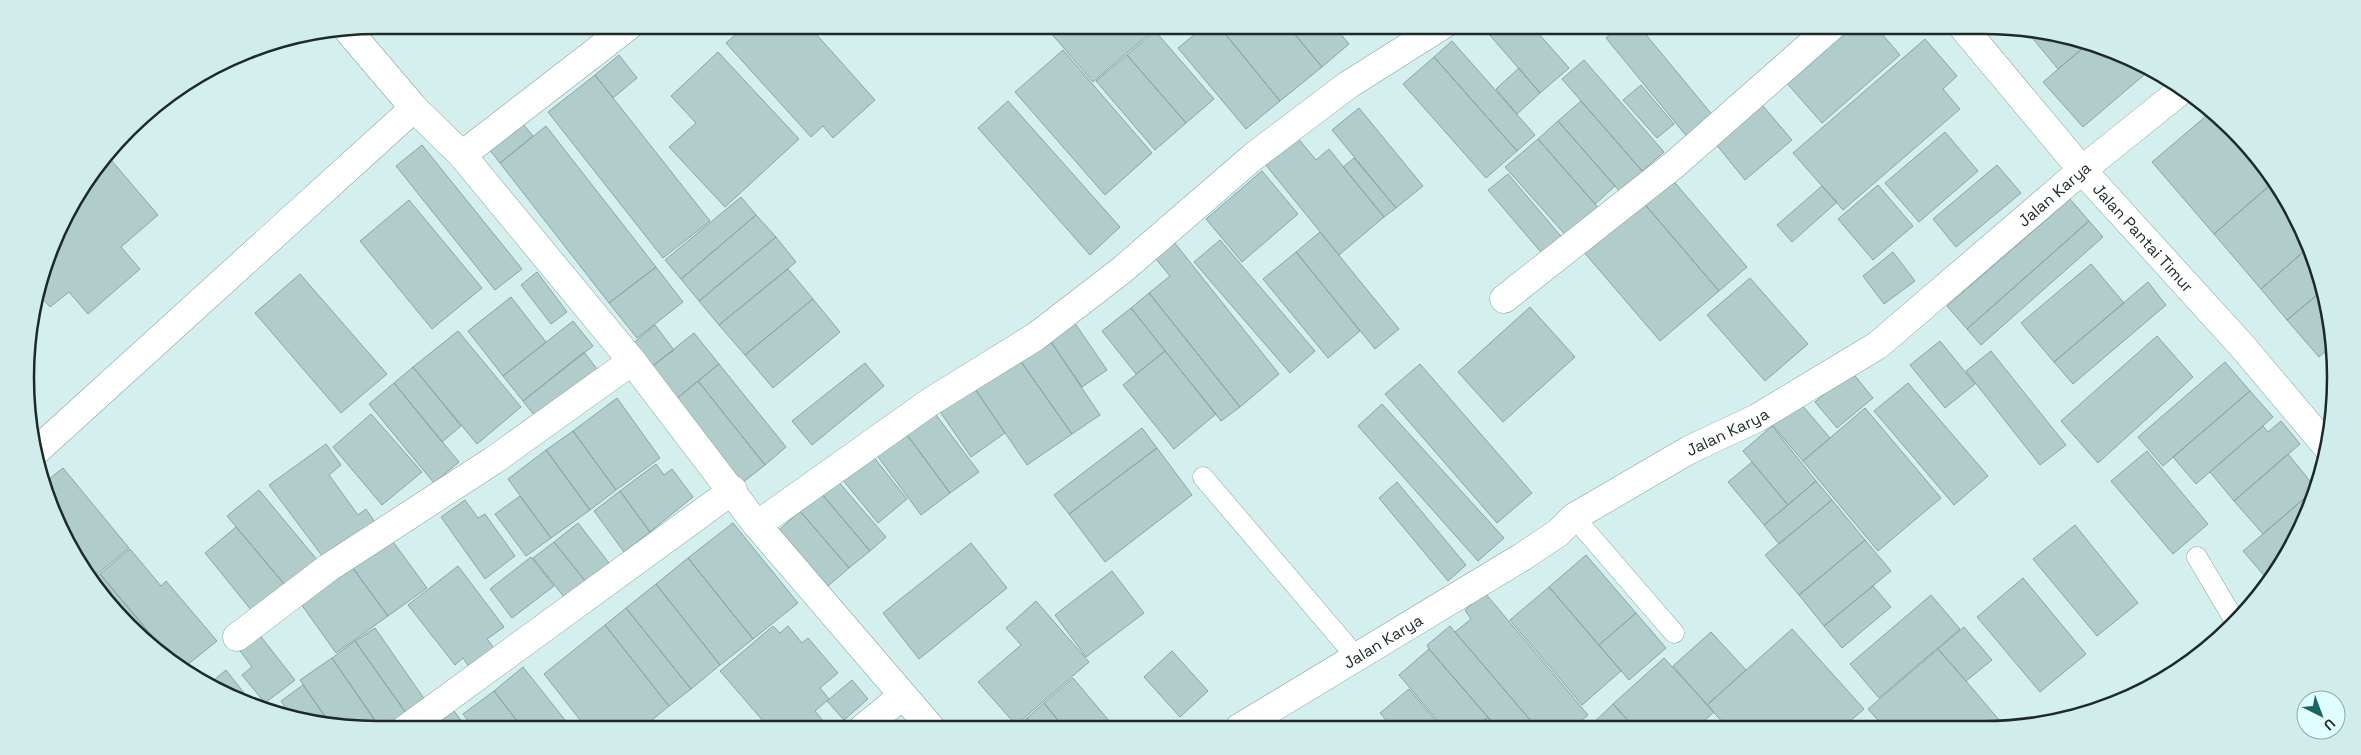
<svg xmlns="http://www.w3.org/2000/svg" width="2361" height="755" font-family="'Space Grotesk',sans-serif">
<rect width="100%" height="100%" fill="#d3f0ef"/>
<path fill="#b0cccb" stroke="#89a4a4" d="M746 25H808L875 100 833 138 823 126 811 137 726 43Z
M1044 25H1153L1156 28 1093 82Z
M1206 25H1218L1280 101 1246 129 1178 48Z
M1218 25H1287L1322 67 1280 101Z
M1287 25H1333L1349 44 1322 67Z
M1481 25H1531L1569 68 1540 93Z
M1621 25H1638L1714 117 1688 138 1606 38Z
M1849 25H1879L1876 27 1900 55 1822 123 1785 81Z
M2033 30 2053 32 2089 43 2058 69 2029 34Z
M1155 31 1214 99 1186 123 1127 55Z
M1925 39 1957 76 1943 89 1960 109 1843 210 1793 153Z
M1452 41 1535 135 1517 151 1434 57Z
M2089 43 2119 52 2151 69 2083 127 2043 82Z
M1063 50 1152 153 1105 195 1015 92Z
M718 52 799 139 725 207 669 147 696 123 671 96Z
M619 55 637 78 613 98 595 75Z
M1127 55 1186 123 1155 150 1096 81Z
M1434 57 1517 151 1486 178 1403 84Z
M1584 60 1664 152 1642 171 1562 79Z
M1519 68 1540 93 1517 114 1496 89Z
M595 75 710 221 663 258 548 112Z
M1641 85 1674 124 1657 138 1623 100Z
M1757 99 1792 140 1745 180 1711 138Z
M1008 101 1120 227 1090 255 978 128Z
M1581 101 1645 174 1622 194 1558 121Z
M1359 108 1423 186 1396 208 1332 130Z
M2212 111 2233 128 2276 180 2214 234 2152 162Z
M518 118 533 136 500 163 485 144Z
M1558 121 1615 186 1595 204 1538 139Z
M546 126 656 267 609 303 500 163Z
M1945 132 1978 171 1919 222 1885 183Z
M1297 137 1316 160 1329 149 1384 217 1339 255 1265 164Z
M1538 139 1602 212 1570 240 1505 167Z
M422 145 522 269 495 290 396 166Z
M106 154 158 215 121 247 140 269 88 314 69 292 50 307 39 295 61 221 98 163Z
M1354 158 1396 208 1384 217 1343 167Z
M1997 165 2021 193 1956 247 1933 219Z
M1262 171 1298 214 1242 262 1206 219Z
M1508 174 1565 241 1545 257 1488 190Z
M1670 177 1747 267 1719 291 1642 201Z
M2276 180 2310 246 2261 289 2214 234Z
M1878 185 1913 226 1873 260 1838 219Z
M1822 186 1837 202 1792 242 1777 225Z
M741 197 756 215 681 279 665 260Z
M2070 199 2089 221 1967 329 1947 306Z
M409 200 482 288 432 329 360 241Z
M1642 201 1719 291 1660 341 1583 251Z
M756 215 776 237 699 301 681 279Z
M2089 221 2103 237 1981 345 1967 329Z
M1320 232 1399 329 1375 349 1296 252Z
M776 237 796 262 719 325 699 301Z
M1170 237 1279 374 1240 407 1149 293 1170 276 1151 253Z
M1220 240 1315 351 1290 373 1194 262Z
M2310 246 2323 290 2287 320 2261 289Z
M1296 252 1360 331 1328 358 1263 279Z
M1893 252 1915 281 1884 304 1863 276Z
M2091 264 2124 303 2054 362 2021 323Z
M656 267 683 302 637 338 609 303Z
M788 269 813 299 745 355 719 325Z
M537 272 567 312 551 324 521 285Z
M300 274 387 374 341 413 255 313Z
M1750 278 1808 344 1765 381 1707 315Z
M2148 282 2166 305 2073 384 2054 362Z
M2323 290 2329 309 2333 345 2319 357 2287 320Z
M1149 293 1240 407 1221 421 1131 308Z
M511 297 546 342 503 376 468 331Z
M813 299 840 332 773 388 745 355Z
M1530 307 1575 357 1503 422 1458 372Z
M1131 308 1165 351 1136 374 1102 331Z
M1072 319 1107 370 1082 387 1047 336Z
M573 321 593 346 523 401 503 376Z
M655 325 674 350 650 368 631 345Z
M458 331 521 407 477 444 413 367Z
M694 333 719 364 675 400 650 368Z
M1047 336 1100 415 1072 434 1017 356Z
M2157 336 2193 377 2098 463 2061 421Z
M1940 341 1975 384 1945 408 1910 365Z
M2333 348 2334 359 2328 352Z
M1165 351 1216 414 1174 449 1123 385Z
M1991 351 2066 445 2040 465 1966 371Z
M584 352 603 377 542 425 523 401Z
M1017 356 1072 434 1027 465 973 386Z
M2225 362 2250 391 2163 466 2138 437Z
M865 363 884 386 812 445 792 421Z
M719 364 786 447 765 465 698 381Z
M1420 364 1532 493 1497 523 1385 394Z
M413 367 461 426 442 442 394 383Z
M1851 371 1873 398 1837 428 1815 402Z
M698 381 765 465 742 483 675 400Z
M394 383 459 462 434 483 369 404Z
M1908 383 1988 476 1954 505 1874 411Z
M973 386 1005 433 971 457 939 410Z
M2250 391 2273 417 2196 484 2173 457Z
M617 398 660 458 616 490 573 431Z
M1796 398 1830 438 1803 461 1769 421Z
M1382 404 1504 538 1478 561 1358 426Z
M930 407 979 472 950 493 902 428Z
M1865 408 1941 498 1878 551 1803 461Z
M371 414 422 472 382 505 333 447Z
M2281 421 2300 444 2234 501 2210 472 2263 426 2268 432Z
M1772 426 1816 481 1788 505 1743 451Z
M902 428 950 493 921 515 873 450Z
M1142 428 1157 448 1069 514 1054 495Z
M573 431 616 490 590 510 546 450Z
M326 444 341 465 329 475 358 515 366 509 376 524 326 561 269 485Z
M1157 448 1192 495 1105 562 1069 514Z
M546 450 590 510 551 538 508 479Z
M868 450 907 499 878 523 838 474Z
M2147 451 2208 524 2173 554 2111 481Z
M2288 454 2314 486 2313 491 2263 534 2234 501Z
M1752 462 1788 505 1764 525 1728 482Z
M656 464 664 475 672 469 693 497 650 532 620 491Z
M63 468 129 548 91 579 82 568 44 483Z
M837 480 886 537 870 551 821 493Z
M1816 481 1832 500 1779 544 1764 525Z
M1397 482 1466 565 1448 581 1379 498Z
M259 490 323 567 292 593 227 516Z
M620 491 650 532 624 552 594 511Z
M2313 491 2289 553 2268 580 2243 551Z
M821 493 870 551 849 568 800 511Z
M520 496 551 538 526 556 495 514Z
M465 500 478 518 485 514 515 556 485 579 441 517Z
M1832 500 1865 540 1799 595 1765 555Z
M800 511 849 568 828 586 779 530Z
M578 523 609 563 586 582 554 542Z
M733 523 798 603 753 639 688 558Z
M2075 525 2138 603 2097 636 2033 559Z
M236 527 284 584 252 611 205 553Z
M391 539 427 588 388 616 352 567Z
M1865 540 1891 571 1824 626 1799 595Z
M554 542 586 582 565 598 533 558Z
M971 543 1007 588 919 659 883 613Z
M130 549 161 586 166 581 217 641 181 670 100 574Z
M1586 555 1636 613 1599 645 1549 587Z
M531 557 554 586 512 618 490 589Z
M688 558 753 639 720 665 656 584Z
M458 566 504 627 487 639 494 648 470 668 463 658 455 665 408 605Z
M352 567 388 616 336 653 301 604Z
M1112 571 1144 613 1086 657 1055 615Z
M100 574 156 641 151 645 128 627 91 582Z
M2023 578 2086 654 2040 692 1977 617Z
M656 584 720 665 691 689 626 608Z
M1873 586 1891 607 1842 648 1824 626Z
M1549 587 1621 671 1582 705 1510 620Z
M1485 593 1588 715 1573 728H1537L1455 632 1471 619 1465 610Z
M1931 595 1960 629 1879 698 1850 664Z
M1036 601 1089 662 1016 725 978 682 1021 645 1006 628Z
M626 608 691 689 669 706 605 625Z
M1636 613 1666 648 1629 680 1599 645Z
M605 625 669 706 640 730H588L544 674Z
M773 626 780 633 788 626 802 643 808 638 838 673 820 688 829 699 815 711 829 728 828 729H770L720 671Z
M1450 626 1455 632 1537 728H1497L1429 649 1427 645Z
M1964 627 1992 660 1966 681 1938 649Z
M375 628 425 700 406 713 355 641Z
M1792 629 1864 709 1843 727 1728 728 1707 705Z
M1711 632 1746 670 1707 705 1673 666Z
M258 633 295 680 265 703 242 675 252 667 238 648Z
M355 641 406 713 382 730 332 658Z
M1429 649 1488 717 1474 728H1444L1399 675Z
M1938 649 1966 681 2005 727H1884L1868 709Z
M1172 651 1208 691 1180 717 1144 677Z
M332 658 381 730 331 725 300 680Z
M1664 658 1714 712 1696 728H1635L1613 704Z
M523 667 573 730H524L494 691Z
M226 670 255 707 242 703 208 685Z
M1073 678 1116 729H1065L1044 703Z
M852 680 868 699 844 720 827 701Z
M303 685 331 725 308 723 293 719 281 701Z
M1409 689 1442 728H1393L1380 713Z
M494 691 524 730H475L463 714Z
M1044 703 1065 729H1037L1027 718Z
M1613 704 1635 728H1588Z
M454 711 468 730H429Z
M885 715 898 729H870Z
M1488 717 1497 728H1474Z
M1027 718 1037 729H1014Z
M1709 720 1717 728H1700Z"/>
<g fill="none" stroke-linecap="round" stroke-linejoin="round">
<g stroke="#87a2a1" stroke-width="21">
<path id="service" d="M1203 477 1358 659
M1574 517 1674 633
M2197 557 2236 623"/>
</g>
<g stroke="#87a2a1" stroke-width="29">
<g id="minor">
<path id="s1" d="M1961 25 2082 170 2243 347 2328 448"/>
<path d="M346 28 414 108 462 155 632 361 757 525 932 729"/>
<path d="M462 155 630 25"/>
<path d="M1504 299 1675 164 1833 25"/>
<path d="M34 453 414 108"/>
<path d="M757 525 930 402 1035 337 1122 270 1254 156 1348 85 1443 25"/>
<path d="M237 637 328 568 494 460 632 361"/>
<path id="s2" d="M1239 728 1522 557 1558 533 1574 517 1689 450 1757 418 1878 345 2082 170 2184 88"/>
<path d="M862 729 902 696"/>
<path d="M404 730 733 490"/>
</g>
</g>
<use href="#service" stroke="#fff" stroke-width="20"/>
<use href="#minor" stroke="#fff" stroke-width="28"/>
</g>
<g text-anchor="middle" stroke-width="4" stroke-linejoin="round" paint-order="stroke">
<g font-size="16" fill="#1e2929" stroke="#e0fefd">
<text dy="6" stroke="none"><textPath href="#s2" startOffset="978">Jalan Karya</textPath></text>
<text dy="6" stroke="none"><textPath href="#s1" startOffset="280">Jalan Pantai Timur</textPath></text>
<text dy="6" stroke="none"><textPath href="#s2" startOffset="572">Jalan Karya</textPath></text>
<text dy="6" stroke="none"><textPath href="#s2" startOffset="168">Jalan Karya</textPath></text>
</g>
</g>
<path d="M0 0H2361V755H0ZM377 34H1984A343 343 0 0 1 2327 377V378A343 343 0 0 1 1984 721H377A343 343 0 0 1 34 378V377A343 343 0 0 1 377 34Z" fill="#d0edec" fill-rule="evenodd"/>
<path fill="none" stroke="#1e2929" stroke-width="2.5" d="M377 34H1984A343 343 0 0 1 2327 377V378A343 343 0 0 1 1984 721H377A343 343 0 0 1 34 378V377A343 343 0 0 1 377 34Z"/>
<g transform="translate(2321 715) rotate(138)"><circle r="24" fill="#e0fefd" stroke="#92a9a8"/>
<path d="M0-4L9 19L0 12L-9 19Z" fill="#176565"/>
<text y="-8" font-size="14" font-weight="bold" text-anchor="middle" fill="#1e2929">U</text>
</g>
</svg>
